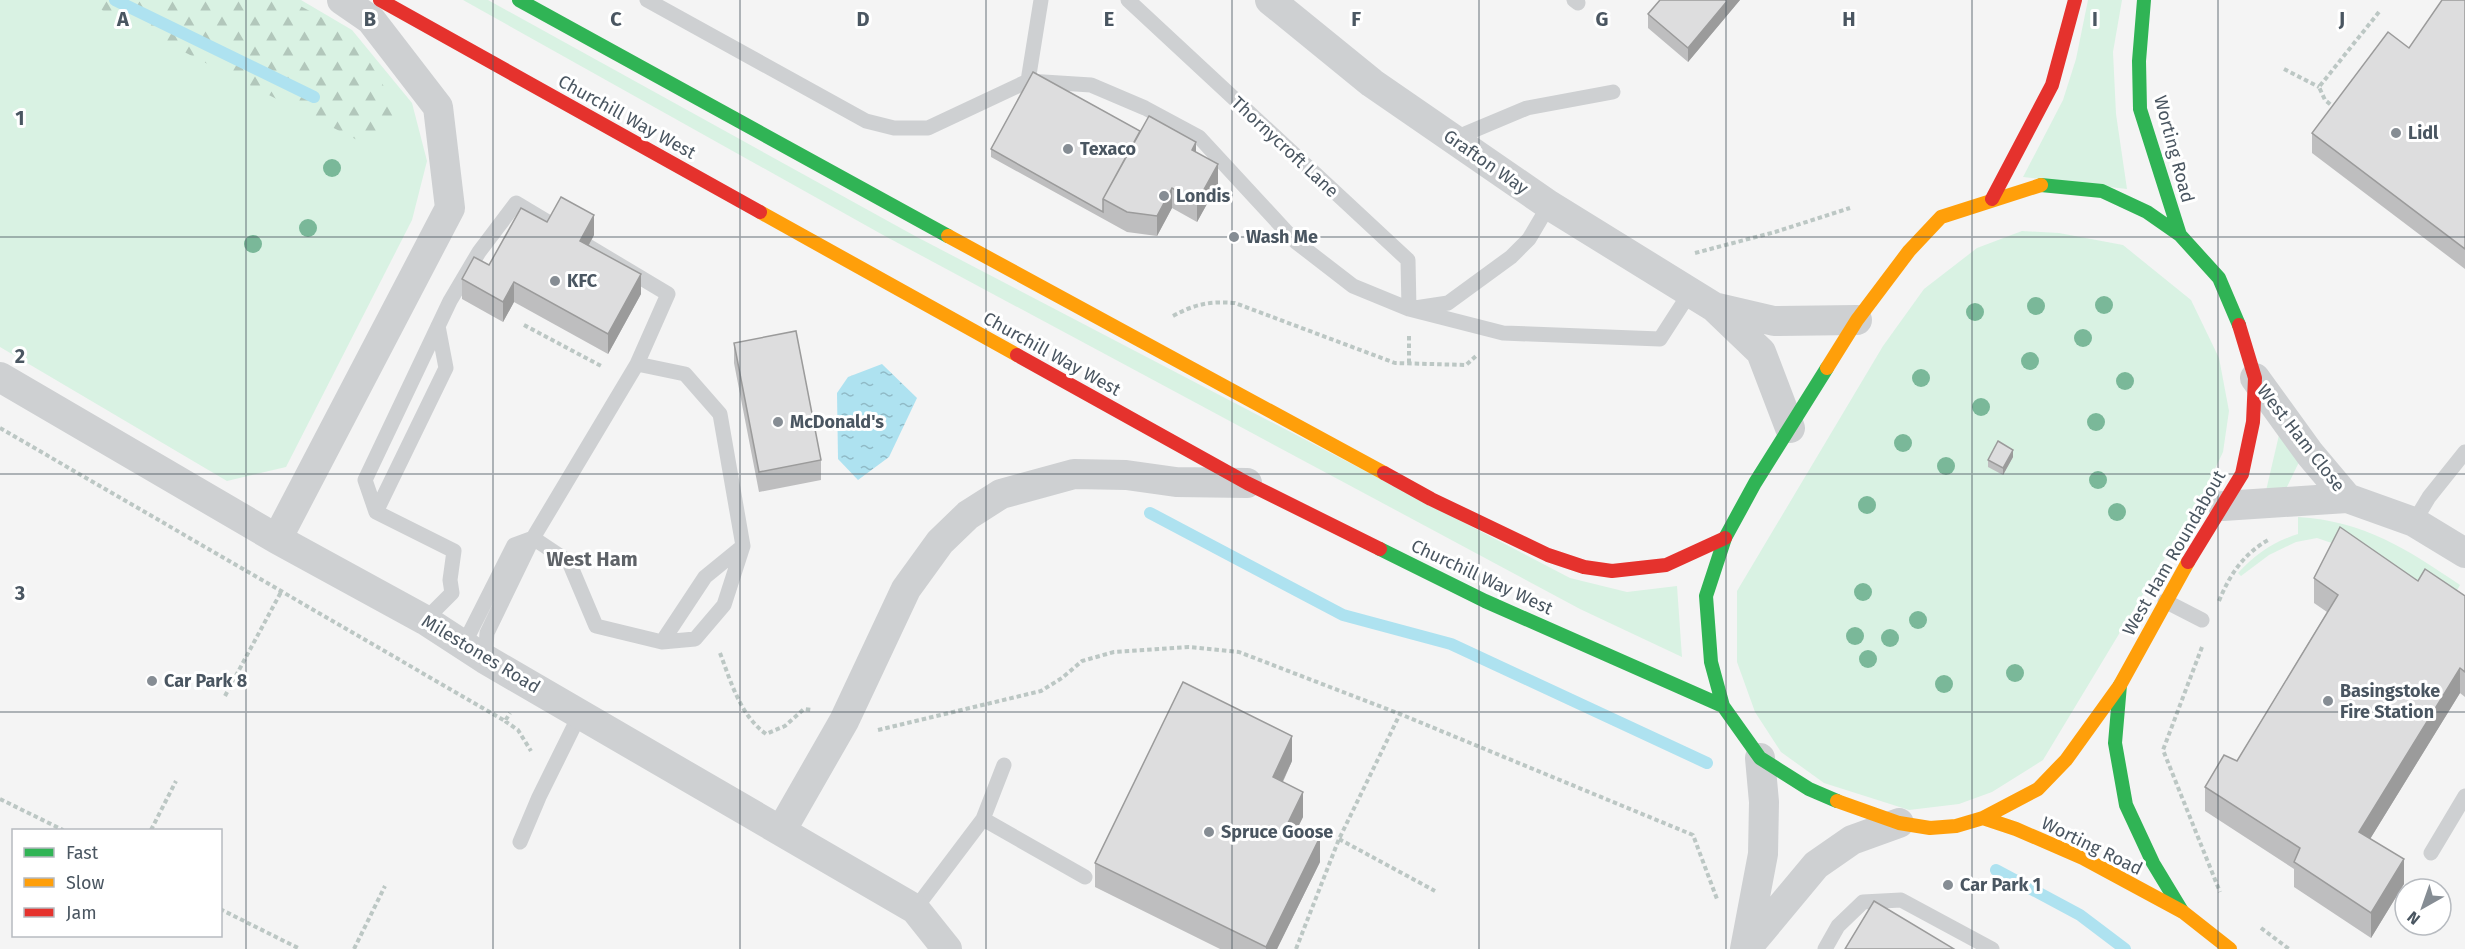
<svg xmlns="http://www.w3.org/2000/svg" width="2465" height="949" font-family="'Fira Sans',sans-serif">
<defs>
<pattern id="forest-firs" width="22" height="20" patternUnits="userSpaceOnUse" patternTransform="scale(1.5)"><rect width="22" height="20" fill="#d9f2e3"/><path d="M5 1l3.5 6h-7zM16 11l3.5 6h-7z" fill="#b2c7bb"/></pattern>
<pattern id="water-ripples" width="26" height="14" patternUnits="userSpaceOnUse" patternTransform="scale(1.5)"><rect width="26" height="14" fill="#aee2f0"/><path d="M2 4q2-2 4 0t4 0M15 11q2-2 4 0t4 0" fill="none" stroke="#90bac6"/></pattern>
</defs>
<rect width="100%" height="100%" fill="#f4f4f4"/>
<path fill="#d9f2e3" d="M0 0H301L352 30 412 103 427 161 412 220 286 467 227 481 0 347Z
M463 0H488L915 236 1570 578 1627 592 1677 586 1682 657 1580 609 883 235Z
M2088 0H2122L2113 52 2116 114 2127 189 2023 177 2063 100 2076 59Z
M2022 231 2059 233 2123 245 2191 300 2219 358 2229 411 2223 452 2201 498 2043 760 1992 792 1959 804 1909 810 1824 783 1781 752 1755 712 1737 662V591L1883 346 1924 289 1977 248Z
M2279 435 2299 462 2285 491 2265 495Z
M2298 517C2364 521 2407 549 2460 585L2450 603 2367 555 2317 538 2296 542 2269 555 2241 576 2238 573C2256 554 2273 542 2298 534Z"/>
<path fill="url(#forest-firs)" d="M82 0H289L353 34 399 112 375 149Z"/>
<path fill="url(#water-ripples)" d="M882 364 917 398 889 457 858 480 838 459 837 393 848 377Z"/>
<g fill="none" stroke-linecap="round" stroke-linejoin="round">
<path stroke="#aee2f0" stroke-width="12" d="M115 0 314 97
M1150 513 1343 615 1451 644 1707 763
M1996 870 2080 915 2125 949"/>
<path stroke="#bcc7c4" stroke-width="4" stroke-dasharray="4.5 3" stroke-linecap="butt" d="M2284 69 2319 87
M2336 109 2325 100 2319 87 2379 12
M1695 253 1775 232 1850 208
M1173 316C1195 304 1210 301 1235 303L1395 363 1466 365 1477 355
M524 325 603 367
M1409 336V364
M0 428 505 721 510 713
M2219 601C2230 574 2244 553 2270 539
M2202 647 2163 750 2220 892
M720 653C731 682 740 715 766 734L785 726 804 709 812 710
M225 696 281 592
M505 721 518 730 531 751
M878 730 1041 691 1062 678 1082 661 1114 652 1189 647 1239 652 1400 714 1693 835 1717 899
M0 799 63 830
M151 830 176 781
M1339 839 1435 891
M220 909 300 949
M2261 928 2289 949
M354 949 385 886
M1296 949 1339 839 1400 714"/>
<path stroke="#ced0d2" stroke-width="15" d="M647 0 866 121 894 128H928L1028 81 1091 85 1145 108 1199 137 1296 242 1353 286 1409 309 1503 333 1660 339 1691 291
M1128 0 1408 260 1409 309
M1574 0 1578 3
M1028 81 1041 0
M1453 139 1527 108 1613 92
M1415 308 1448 303 1511 257 1529 239 1549 205
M376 512 446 368 438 326
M2414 522 2429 497 2465 452
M2165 601 2202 620
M425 620 452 593 450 580 454 551 376 512 365 480 450 301 479 252 516 203 668 294 637 364 533 538 487 633 485 659
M662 642 695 639 724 605 743 546
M464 644 514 545 533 538 569 562 596 626 662 642 705 577 743 546 720 414 685 374 637 364
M983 819 1085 877
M520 842 539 797 580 714
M2431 853 2465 796
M915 909 983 819 1004 765
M1825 949 1838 926 1863 902 1901 900 1992 949"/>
<path stroke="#ced0d2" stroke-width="30" d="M1270 0 1372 83 1549 205 1714 307 1761 352 1790 428
M1714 307 1774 321 1857 320
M0 377 277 539 425 620 485 659 915 909 947 949
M2255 378 2310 454 2347 498
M2223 506 2347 498 2414 522 2465 553
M277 539 450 208 438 107 371 20 342 0
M781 831 844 721 906 589 940 542 968 515 1001 494 1074 474 1126 475 1176 482 1247 483
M1745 949 1763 854 1764 802 1760 758
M1746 949 1816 865 1852 840 1899 823"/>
<path stroke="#30b455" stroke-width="14" d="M519 0 948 236
M2144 0 2139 61 2140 109 2180 235
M2041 185 2102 191 2147 212 2180 235 2219 278 2239 325
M1827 368 1755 483 1725 538 1706 596 1711 662 1723 706 1760 758 1809 789 1837 801
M1380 549 1485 601 1723 706
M2120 685 2115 743 2126 805 2153 863 2182 911"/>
<path stroke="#ff9f0a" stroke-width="14" d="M760 212 1017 355
M948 236 1384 473
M1827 368 1857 320 1909 251 1941 217 2041 185
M1837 801 1899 823 1930 828 1956 826 1983 818 2038 789 2066 760 2120 685 2188 562
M1983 818 2016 829 2083 858 2183 912 2230 949"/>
<path stroke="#e5322d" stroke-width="14" d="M380 0 760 212
M1992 199 2052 85 2075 0
M1017 355 1247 483 1380 549
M1384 473 1431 499 1548 555 1584 567 1612 571 1666 565 1725 538
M2188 562 2242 474 2253 422 2255 378 2239 325"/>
</g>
<g fill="#7ab899">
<circle cx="332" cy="168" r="9"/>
<circle cx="308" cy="228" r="9"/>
<circle cx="253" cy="244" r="9"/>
<circle cx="2104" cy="305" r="9"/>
<circle cx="2036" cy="306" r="9"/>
<circle cx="1975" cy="312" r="9"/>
<circle cx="2083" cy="338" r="9"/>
<circle cx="2030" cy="361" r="9"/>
<circle cx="1921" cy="378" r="9"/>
<circle cx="2125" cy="381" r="9"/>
<circle cx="1981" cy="407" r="9"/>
<circle cx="2096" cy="422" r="9"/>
<circle cx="1903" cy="443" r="9"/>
<circle cx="1946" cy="466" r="9"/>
<circle cx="2098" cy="480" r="9"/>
<circle cx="1867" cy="505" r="9"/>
<circle cx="2117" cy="512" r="9"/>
<circle cx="1863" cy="592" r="9"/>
<circle cx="1918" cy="620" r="9"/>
<circle cx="1855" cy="636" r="9"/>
<circle cx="1890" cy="638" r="9"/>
<circle cx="1868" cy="659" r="9"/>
<circle cx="2015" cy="673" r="9"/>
<circle cx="1944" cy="684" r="9"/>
</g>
<path fill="#bebebf" d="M1660 0H1740L1688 62 1648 28V14Z
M2465 0V269L2312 153V133L2409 48Z
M1140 131 1196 152 1218 184 1197 222 1172 208 1157 236 1127 232 991 157V149Z
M547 222 594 235 589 245 641 294 608 354 514 302 503 322 462 299V279L489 265Z
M734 343 821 460V480L759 492 734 363Z
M2013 457 2003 475 1988 467V460Z
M2314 578 2418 581 2465 596V697L2460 693 2370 839 2404 884 2371 938 2294 887V869L2205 811V787L2237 761 2327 612 2314 603Z
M1292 761 1283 782 1303 817 1298 827 1320 862 1277 949H1220L1095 887V863Z"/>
<path fill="#9b9b9b" d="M1728 0H1740L1688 62V48Z
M1196 142V162L1192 150Z
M1218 164V184L1197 222V202Z
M1172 188V208L1157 236V216Z
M594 215V235L580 261V241Z
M641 274V294L608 354V334Z
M514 282V302L503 322V302Z
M2013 450V457L2003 475V468Z
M2460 668V693L2359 857V832Z
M1292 736V761L1273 802V777Z
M1303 792V817L1288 847V823Z
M1320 837V862L1277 949H1266V947Z
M2404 859V884L2371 938V913Z"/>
<path fill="#ddddde" stroke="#9b9b9b" stroke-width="1.5" d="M1660 0H1728L1688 48 1648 14Z
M2442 0H2465V249L2312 133 2388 32 2409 48Z
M1033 72 1140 131 1103 199V212L991 149Z
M1149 116 1196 142 1192 150 1218 164 1197 202 1172 188 1157 216 1127 212 1103 199Z
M561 197 594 215 580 241 641 274 608 334 514 282 503 302 462 279 474 257 489 265 521 208 547 222Z
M796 331 821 460 759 472 734 343Z
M1998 441 2013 450 2003 468 1988 460Z
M2340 527 2418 581 2425 569 2465 596V672L2460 668 2359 832 2404 859 2371 913 2294 862 2300 848 2205 787 2224 755 2237 761 2338 595 2314 578Z
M1183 682 1292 736 1273 777 1303 792 1288 823 1320 837 1266 947 1095 863Z
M1874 901 1954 949H1845Z"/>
<path fill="none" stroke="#4a5661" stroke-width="1.5" stroke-opacity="0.55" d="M246 0V949M493 0V949M740 0V949M986 0V949M1232 0V949M1479 0V949M1726 0V949M1972 0V949M2218 0V949M0 237H2465M0 474H2465M0 712H2465"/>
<g fill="#868d94" stroke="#fff" stroke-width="2">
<circle cx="2396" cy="133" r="6"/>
<circle cx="1068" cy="149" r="6"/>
<circle cx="1164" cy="196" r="6"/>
<circle cx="1234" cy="237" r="6"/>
<circle cx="555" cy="281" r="6"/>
<circle cx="778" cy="422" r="6"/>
<circle cx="152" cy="681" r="6"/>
<circle cx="2328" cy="701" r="6"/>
<circle cx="1209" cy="832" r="6"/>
<circle cx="1948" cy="885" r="6"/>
</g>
<g text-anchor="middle" stroke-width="6" stroke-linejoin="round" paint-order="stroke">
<g font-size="18" fill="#4a5661" stroke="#fff">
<text transform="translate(627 117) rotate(29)" y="6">Churchill Way West</text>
<text transform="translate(1285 147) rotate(43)" y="6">Thornycroft Lane</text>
<text transform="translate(2174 149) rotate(75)" y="6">Worting Road</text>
<text transform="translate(1486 162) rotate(35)" y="6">Grafton Way</text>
<text transform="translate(1052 354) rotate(29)" y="6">Churchill Way West</text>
<text transform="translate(2301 438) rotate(52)" y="6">West Ham Close</text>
<text transform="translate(2174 553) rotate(-60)" y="6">West Ham Roundabout</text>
<text transform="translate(1482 577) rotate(25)" y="6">Churchill Way West</text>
<text transform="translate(481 654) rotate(31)" y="6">Milestones Road</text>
<text transform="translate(2092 846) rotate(26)" y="6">Worting Road</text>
</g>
<g font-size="18" font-weight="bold" fill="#4a5661" stroke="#fff" text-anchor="start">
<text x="2408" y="139">Lidl</text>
<text x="1080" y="155">Texaco</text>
<text x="1176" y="202">Londis</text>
<text x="1246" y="243">Wash Me</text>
<text x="567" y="287">KFC</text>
<text x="790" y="428">McDonald's</text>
<text x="164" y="687">Car Park 8</text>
<text x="2340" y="697">Basingstoke<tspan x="2340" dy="21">Fire Station</tspan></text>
<text x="1221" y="838">Spruce Goose</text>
<text x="1960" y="891">Car Park 1</text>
</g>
<g font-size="20" font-weight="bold" fill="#5f6368" stroke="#fff">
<text x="592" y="566">West Ham</text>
</g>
</g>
<g font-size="20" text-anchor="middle" font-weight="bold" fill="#4a5661" stroke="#fff" stroke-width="6" stroke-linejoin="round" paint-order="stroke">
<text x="123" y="26">A</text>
<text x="370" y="26">B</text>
<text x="616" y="26">C</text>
<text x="863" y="26">D</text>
<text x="1109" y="26">E</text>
<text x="1356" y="26">F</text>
<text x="1602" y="26">G</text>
<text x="1849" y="26">H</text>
<text x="2095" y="26">I</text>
<text x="2342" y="26">J</text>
<text x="20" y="125">1</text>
<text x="20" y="363">2</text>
<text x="20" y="600">3</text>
</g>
<rect x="12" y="829" width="210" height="108" fill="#ffffff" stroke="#b7bbc0" stroke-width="1.5"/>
<rect x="24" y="848" width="30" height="9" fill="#30b455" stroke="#b7bbc0" stroke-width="1.5"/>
<text x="66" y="859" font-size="18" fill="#4a5661">Fast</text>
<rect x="24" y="878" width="30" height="9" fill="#ff9f0a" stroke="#b7bbc0" stroke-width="1.5"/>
<text x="66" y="889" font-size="18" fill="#4a5661">Slow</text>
<rect x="24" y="908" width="30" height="9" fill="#e5322d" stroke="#b7bbc0" stroke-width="1.5"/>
<text x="66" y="919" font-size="18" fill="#4a5661">Jam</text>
<g transform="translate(2423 907) rotate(220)"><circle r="28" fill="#ffffff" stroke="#b7bbc0" stroke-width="1.5"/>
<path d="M0-4.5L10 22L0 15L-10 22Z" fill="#868d94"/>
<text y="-9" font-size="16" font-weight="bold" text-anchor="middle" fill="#4a5661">N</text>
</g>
</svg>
